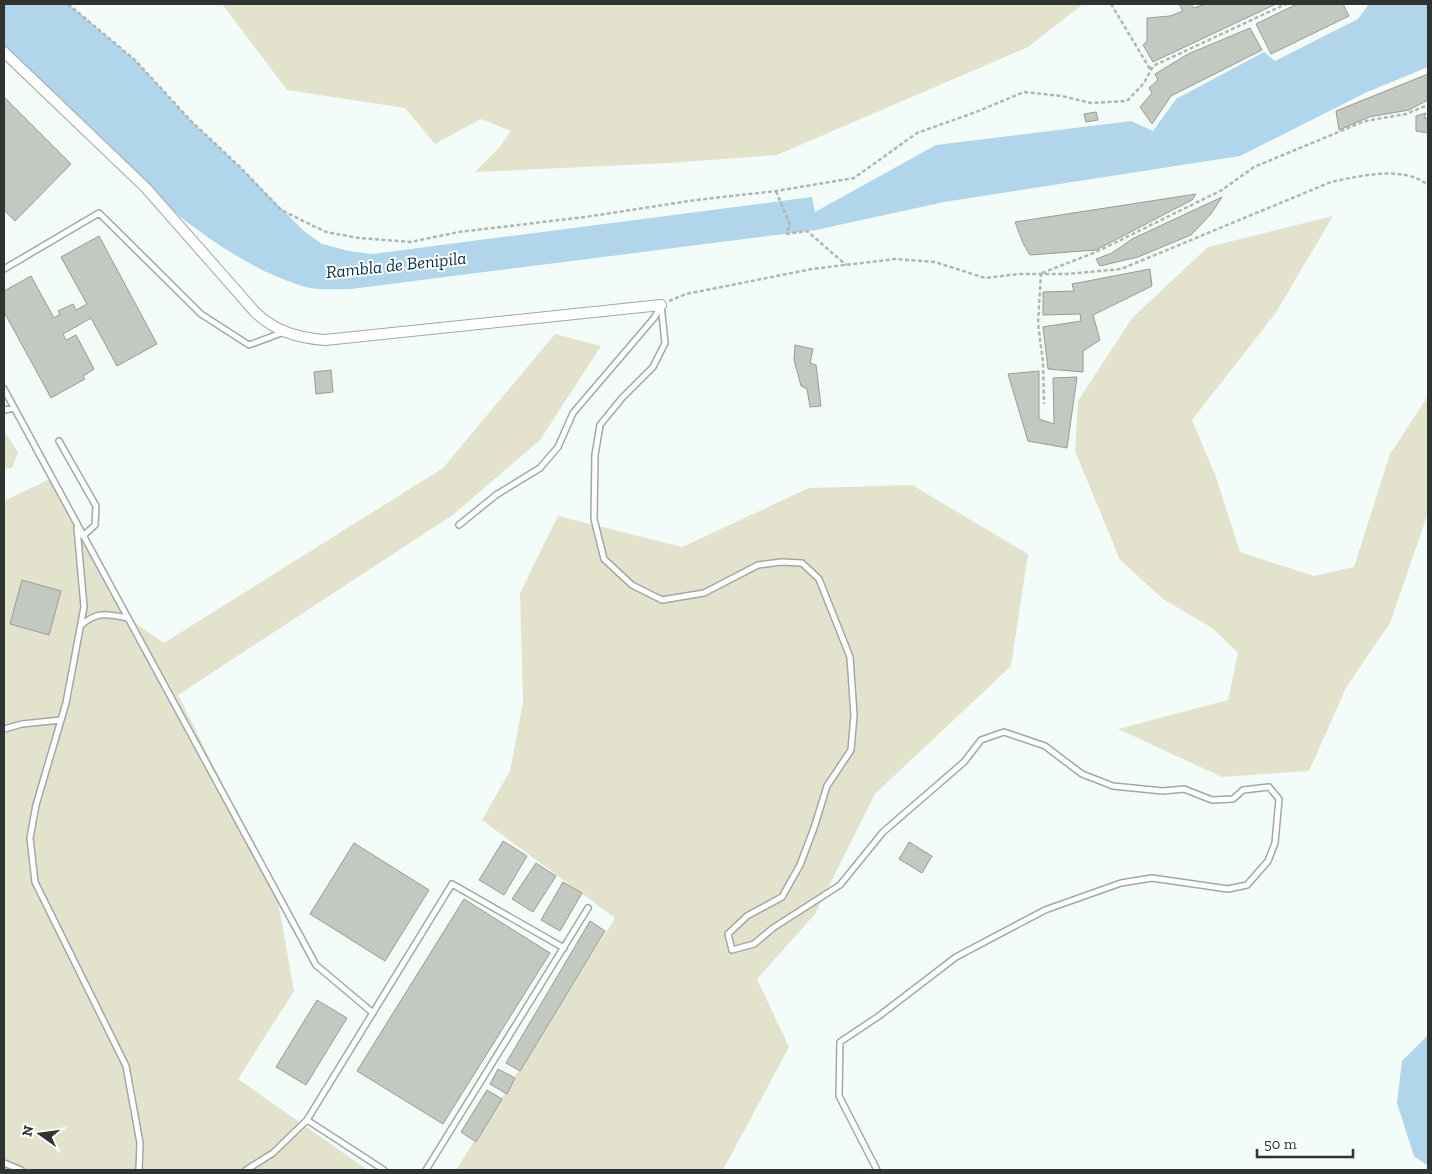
<svg xmlns="http://www.w3.org/2000/svg" width="1432" height="1174" font-family="'Zilla Slab',serif">
<rect width="100%" height="100%" fill="#f3fcf8"/>
<path fill="#e3e3cd" d="M222 4H1083L1028 47 777 155 669 163 475 172 499 148 511 131 481 119 435 144 405 108 287 90Z
M1333 216 1275 314 1192 420 1216 477 1240 552 1314 576 1354 567 1390 454 1428 396V513L1390 623 1347 686 1309 771 1222 777 1118 729 1228 700 1238 653 1212 628 1163 599 1120 560 1075 451 1078 401 1132 318 1208 247Z
M555 334 601 346 540 440 454 514 178 695 276 890 294 991 238 1079 368 1170H4V501L52 478 128 618 164 643 443 468Z
M4 431 18 452 12 468 4 469Z
M912 485 1028 554 1011 666 875 794 815 914 757 979 789 1047 723 1170H456L615 918 482 820 510 771 523 703 520 593 558 516 682 547 809 488Z"/>
<path fill="#b1d5ea" d="M4 4H68L135 60 191 121 241 168 305 232 322 244 349 251 372 254 812 197 815 212 936 145 1131 121 1153 131 1176 99 1264 52 1275 61 1358 19 1369 4H1428V67L1367 92 1240 156 944 202 816 230 351 289C334 289 315 291 299 285 191 250 85 129 4 52Z
M1428 1035V1166L1414 1156 1397 1103 1402 1061Z"/>
<path fill="#c3c8c1" stroke="#979c95" d="M1179 4H1191L1194 8 1205 4H1276L1153 62 1143 45 1147 41V18L1170 16 1183 11Z
M1297 4H1343L1349 16 1271 54 1256 24Z
M1250 28 1262 50 1171 96 1152 124 1140 107 1152 93 1149 88 1158 80 1155 74 1188 54Z
M1428 74V100L1409 110 1369 117 1339 130 1336 111Z
M4 97 71 164 15 221 4 210Z
M1096 112 1098 120 1086 122 1084 114Z
M1426 113 1424 118H1428V133L1416 131V116Z
M1196 194 1192 200 1096 250 1030 255 1023 243 1015 222Z
M1222 197 1211 214 1191 235 1138 257 1100 266 1096 259 1112 253 1132 239Z
M99 236 157 344 117 366 91 318 63 334 66 340 76 335 94 369 83 376 85 379 51 398 4 312V291L31 276 54 318 60 314 58 311 73 304 76 310 87 304 61 257Z
M1150 269 1152 286 1093 315 1100 340 1083 351V372L1048 369 1043 327 1081 321 1080 314 1043 315V292L1074 291 1072 284Z
M795 345 813 349 810 363 816 365 821 406 810 407 807 389 801 386 794 360Z
M331 370 333 392 316 394 314 372Z
M1039 371V419L1054 424 1053 378 1077 377 1067 448 1028 441 1008 374Z
M22 580 61 591 49 635 10 624Z
M503 841 527 856 504 895 479 880Z
M909 842 932 856 922 873 899 859Z
M354 843 429 890 385 961 310 914Z
M536 863 556 876 533 912 512 899Z
M563 882 582 893 560 931 541 920Z
M464 899 550 953 443 1124 357 1071Z
M590 921 605 931 520 1071 506 1063Z
M317 1000 347 1018 306 1085 276 1067Z
M498 1069 515 1078 507 1094 490 1084Z
M487 1090 502 1099 476 1142 461 1132Z"/>
<g fill="none" stroke-linecap="round" stroke-linejoin="round">
<g stroke="#a1a9a6" stroke-width="8">
<path id="service" d="M4 269 99 213 201 314 249 345 284 332
M661 305 665 343 653 367 622 398 600 425 595 455 594 519 604 559 632 585 662 600 704 593 758 565 781 562 802 563 819 579 850 657 854 715 851 750 827 786 814 828 800 865 782 897 747 916 728 934 732 950 754 944 773 928 840 885 883 832 964 762 981 740 1004 732 1045 746 1082 774 1113 786 1163 791 1184 789 1212 800 1233 799 1243 790 1269 787 1279 799 1275 843 1268 861 1247 885 1228 889 1152 878 1121 883 1045 910 956 957 879 1016 840 1042 839 1096 877 1170
M4 389 316 965 373 1013
M4 410 14 408
M59 441 96 506 95 525 83 536
M459 525 496 495 540 468 558 447 573 413 654 318 661 306
M77 528 84 607 66 703 36 805 30 838 35 882 126 1066 140 1143 139 1170
M81 625C98 611 107 614 128 618
M4 729 22 724 61 720
M307 1120 384 1170
M4 1163 21 1170
M246 1170 273 1153 307 1120 452 884 564 948
M426 1170 588 908"/>
</g>
<g stroke="#a1a9a6" stroke-width="12">
<path id="minor" d="M4 52 146 188 255 312C275 331 297 338 325 340L661 305"/>
</g>
<path stroke="#afb6b3" stroke-width="2.5" stroke-dasharray="4 2.5" stroke-linecap="butt" d="M68 4 135 60 191 121 241 168 281 210 326 232 359 238 410 242 459 232 585 217 696 200 776 191 854 178 917 133 976 112 1024 92 1062 96 1091 103 1127 101 1144 83 1153 66 1286 4
M1111 4 1150 69
M776 191 790 225 786 234
M786 234 807 231 846 265
M1041 273 1038 323 1043 362 1044 404
M1042 273 1096 252 1222 190 1254 167 1365 121 1406 114 1428 105
M669 301 686 294 812 269 895 259 935 262 985 278 1020 274H1067L1121 269 1331 182C1360 176 1403 165 1428 185"/>
<use href="#service" stroke="#fff" stroke-width="5"/>
<use href="#minor" stroke="#fff" stroke-width="10"/>
</g>
<g text-anchor="middle" stroke-width="4" stroke-linejoin="round" paint-order="stroke">
<g font-size="18" font-style="italic" fill="#003046" stroke="#fff">
<text transform="translate(396 265) rotate(-6)" y="6">Rambla de Benipila</text>
</g>
</g>
<rect width="1432" height="1174" fill="none" stroke="#2f3332" stroke-width="10"/>
<g transform="translate(40 1134) rotate(284)" stroke="#ffffff" stroke-width="4" paint-order="stroke">
<path d="M0-4L9 19L0 12L-9 19Z" fill="#2f3332"/>
<text y="-8" font-size="14" font-weight="bold" text-anchor="middle" fill="#2f3332">N</text>
</g>
<path d="M1257 1149v8h96v-8" fill="none" stroke="#2f3332" stroke-width="2.5"/>
<text x="1264" y="1149" font-size="15" fill="#2f3332" stroke="#ffffff" stroke-width="4" paint-order="stroke">50 m</text>
</svg>
